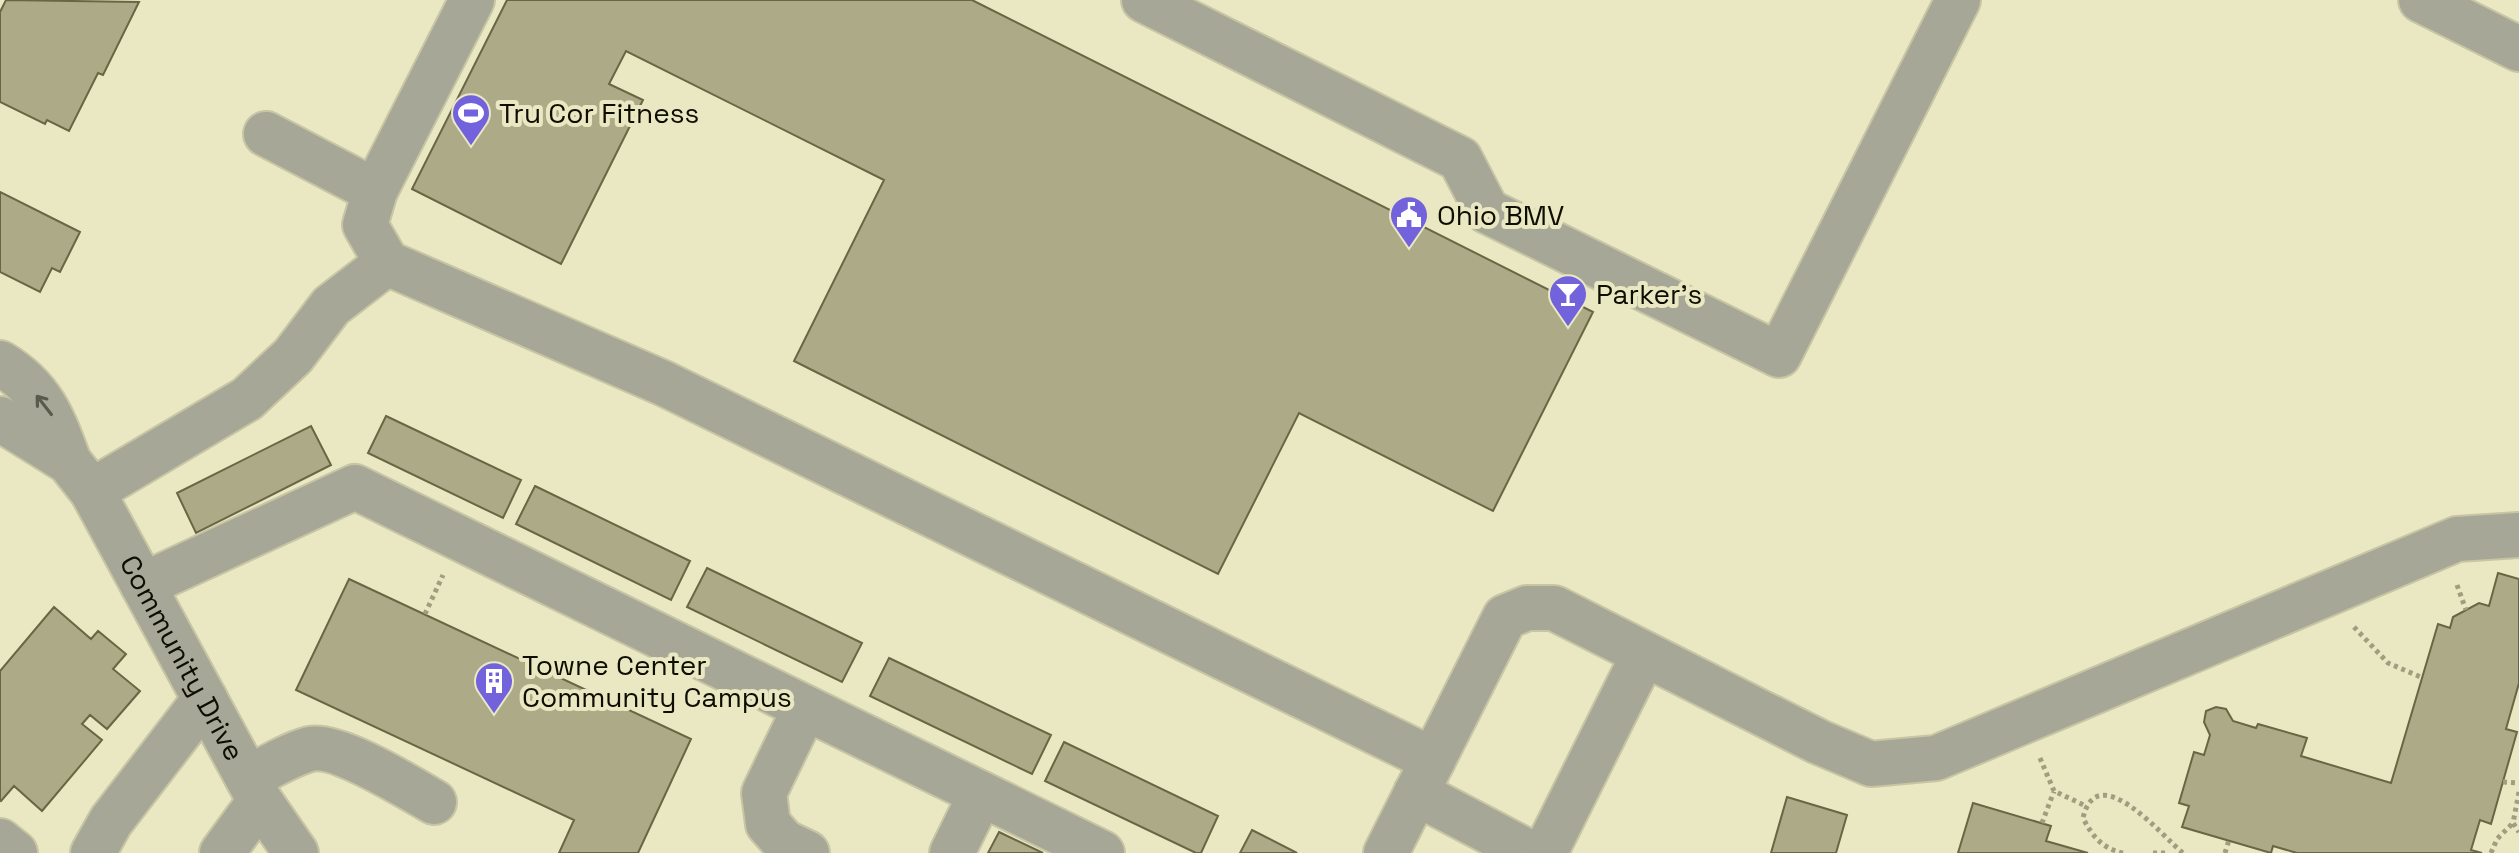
<svg xmlns="http://www.w3.org/2000/svg" width="2519" height="853" font-family="'Space Grotesk',sans-serif">
<rect width="100%" height="100%" fill="#eae8c2"/>
<path fill="#acaa87" stroke="#686644" stroke-width="2" d="M6 0 139 2 103 75 98 73 69 131 47 120 45 124 0 102V12Z
M507 0H972L1593 312 1493 511 1299 413 1218 574 794 361 884 180 626 51 609 84 643 100 561 264 412 189Z
M0 192 80 232 60 272 52 268 40 292 0 272Z
M386 416 521 480 503 518 368 453Z
M311 426 331 465 196 533 177 493Z
M535 486 690 561 671 600 516 524Z
M707 568 862 643 842 682 687 607Z
M2498 573 2519 579V683L2506 729 2517 732 2491 824 2480 820 2471 850 2482 853H2297L2273 846 2271 853 2182 827 2189 806 2179 803 2194 752 2204 755 2210 735 2204 722 2206 711 2216 707 2226 709 2233 721 2256 728 2258 724 2307 738 2301 756 2391 783 2438 624 2450 628 2453 617 2479 603 2489 606Z
M349 579 691 739 638 853H559L574 820 296 690Z
M54 607 91 639 98 631 126 654 113 669 140 691 107 729 90 715 82 724 102 740 42 811 14 786 1 801 0 800V671Z
M889 658 1051 735 1032 774 870 696Z
M1064 742 1218 816 1201 853H1196L1045 781Z
M1787 797 1847 815 1836 853H1771Z
M1973 803 2051 826 2046 841 2088 853H1958Z
M1252 830 1297 853H1240Z
M999 832 1043 853H988Z"/>
<g fill="none" stroke-linecap="round" stroke-linejoin="round">
<g stroke="#c7c5a3" stroke-width="48">
<g id="minor">
<path d="M472 0 375 191 365 225 387 263 663 383 1433 760"/>
<path d="M1144 0 1460 159 1487 211 1779 355 1958 0"/>
<path d="M2421 0 2519 49"/>
<path d="M266 134 375 191"/>
<path d="M0 363C42 388 53 418 69 462"/>
<path id="s1" d="M0 419 69 462 92 491 260 801 296 853"/>
<path d="M92 491 247 399 293 356 331 306 387 263"/>
<path d="M143 585 355 487 1102 853"/>
<path d="M805 708 764 793 768 824 784 842 807 853"/>
<path d="M248 778C268 768 288 755 310 749 337 743 408 787 434 802"/>
<path d="M1416 793 1530 853"/>
<path d="M0 841 15 853"/>
<path d="M93 853 111 821 205 699"/>
<path d="M222 853 260 801"/>
<path d="M952 853 981 794"/>
<path d="M1386 853 1505 617 1527 608H1554L1819 742 1871 764 1936 758 2457 539 2519 535"/>
<path d="M1545 853 1644 654"/>
</g>
</g>
<path stroke="#a09e81" stroke-width="5" stroke-dasharray="4 4" stroke-linecap="butt" d="M2457 585 2466 610
M425 614 443 575
M2354 627 2388 663 2423 678
M2040 758 2054 791 2086 806
M2503 782 2519 783
M2519 792 2513 823 2519 832
M2042 823 2054 791
M2123 853C2103 849 2092 836 2083 818 2097 757 2162 836 2183 853
M2153 853H2165
M2225 853 2229 840
M2491 853 2497 839 2513 823"/>
<use href="#minor" stroke="#a7a797" stroke-width="44"/>
</g>
<defs><path id="oneway-shaft" d="M-6 0H5M1.5-3L5.5 0L1.5 3" fill="none" stroke-width="1.6" stroke-linecap="round" stroke-linejoin="round" transform="scale(2)"/></defs>
<use stroke="#5a5a4c" href="#oneway-shaft" transform="translate(44 405) rotate(-128)"/>
<defs>
<g id="stadium-pin" transform="scale(2)"><path d="M0 17L-7.5 6A9.5 9.5 0 1 1 7.5 6Z" fill="#7262dc" stroke="#eae8c2"/><path d="M0-5a6.5 5 0 1 0 0 10a6.5 5 0 1 0 0-10ZM-3.5-1.8h7v3.6h-7Z" fill="#fff"/></g>
<g id="civic-pin" transform="scale(2)"><path d="M0 17L-7.5 6A9.5 9.5 0 1 1 7.5 6Z" fill="#7262dc" stroke="#eae8c2"/><path d="M-.6-6.5H3V-4.5H.6V-3L4-1V1h2V6H-6V1h2V-1L-.6-3ZM-1.2 2.5V6h2.4V2.5Z" fill="#fff"/></g>
<g id="bar-pin" transform="scale(2)"><path d="M0 17L-7.5 6A9.5 9.5 0 1 1 7.5 6Z" fill="#7262dc" stroke="#eae8c2"/><path d="M-6-5H6L.8 .8V4.5H3.5V6h-7V4.5H-.8V.8Z" fill="#fff"/></g>
<g id="building-pin" transform="scale(2)"><path d="M0 17L-7.5 6A9.5 9.5 0 1 1 7.5 6Z" fill="#7262dc" stroke="#eae8c2"/><path d="M-4-6H4V6H1V3H-1V6H-4ZM-2.5-4.3h1.7v1.8h-1.7ZM.8-4.3h1.7v1.8H.8ZM-2.5-1h1.7V.8h-1.7ZM.8-1h1.7V.8H.8Z" fill="#fff"/></g>
</defs>
<g fill-rule="evenodd">
<use href="#stadium-pin" x="471" y="113"/>
<use href="#civic-pin" x="1409" y="215"/>
<use href="#bar-pin" x="1568" y="294"/>
<use href="#building-pin" x="494" y="681"/>
</g>
<g text-anchor="middle" stroke-width="8" stroke-linejoin="round" paint-order="stroke">
<g font-size="28" fill="#0e0d02" stroke="#eae8c2" text-anchor="start">
<text x="499" y="123">Tru Cor Fitness</text>
<text x="1437" y="225">Ohio BMV</text>
<text x="1596" y="304">Parker's</text>
<text x="522" y="675">Towne Center<tspan x="522" dy="32">Community Campus</tspan></text>
</g>
<g font-size="28" fill="#0e0d02" stroke="#eae8c2">
<text dy="10" stroke="none"><textPath href="#s1" startOffset="308">Community Drive</textPath></text>
</g>
</g>
</svg>
